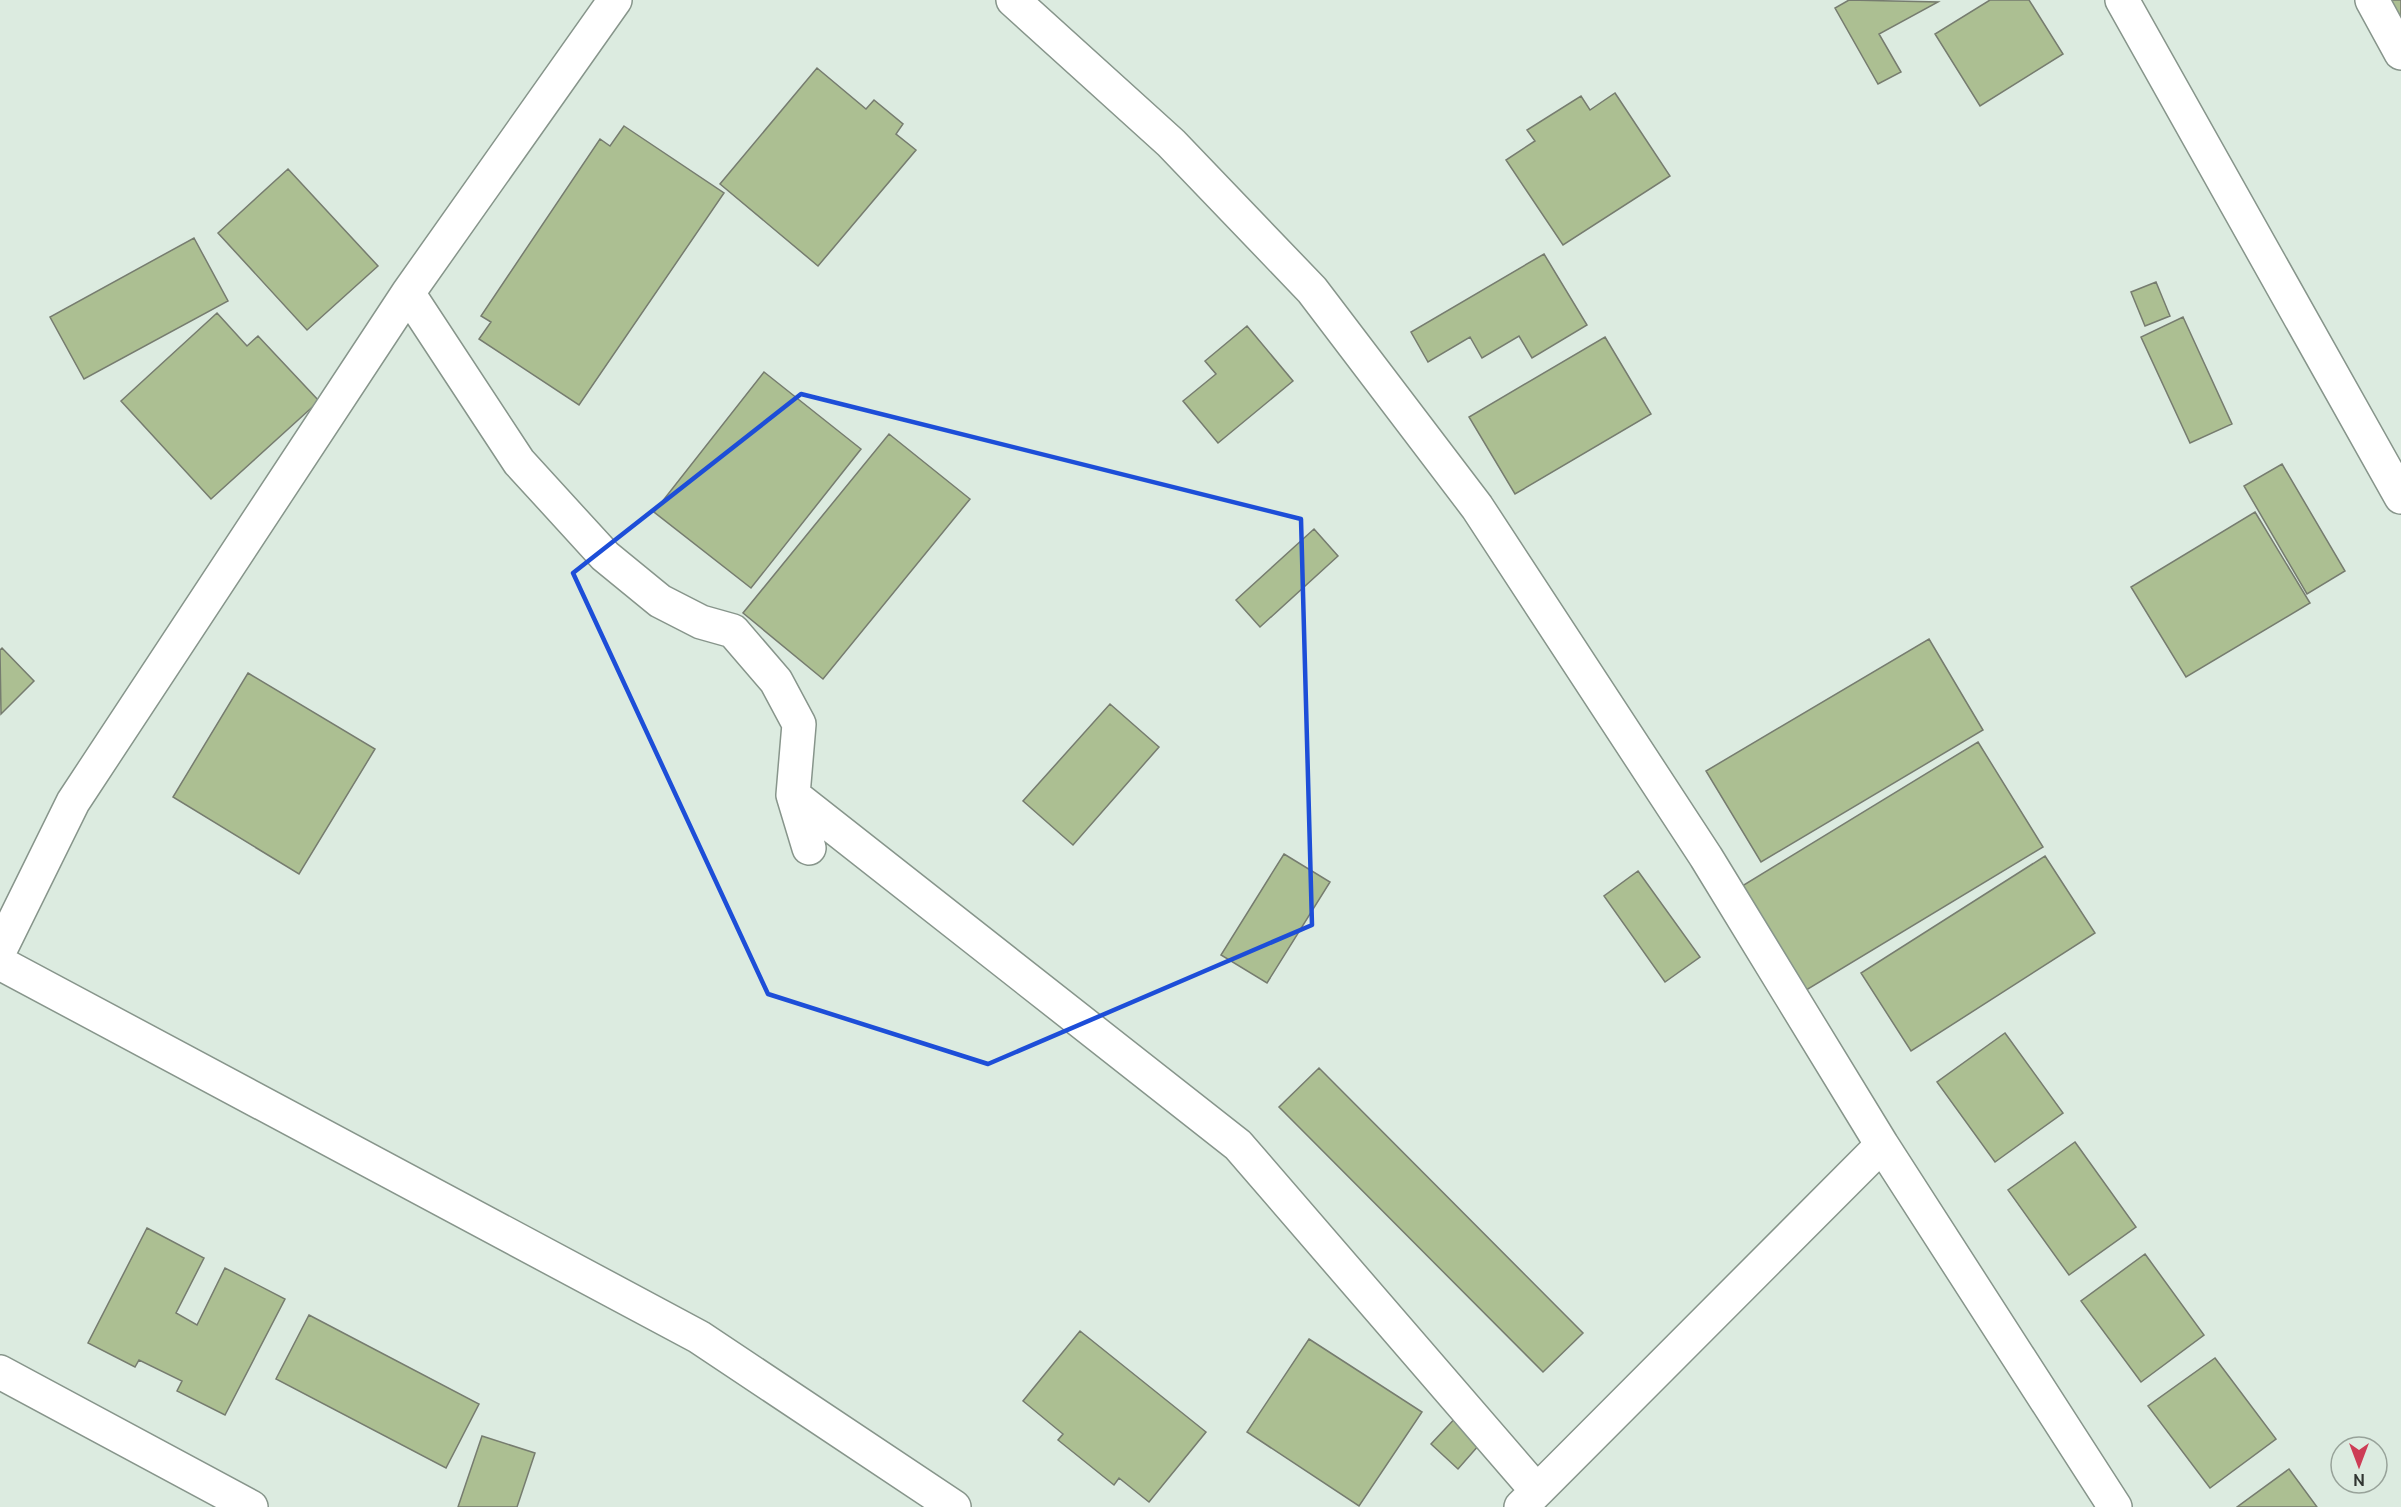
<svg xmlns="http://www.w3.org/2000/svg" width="2401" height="1507" font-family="Ubuntu,sans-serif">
<rect width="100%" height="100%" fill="#dcebe0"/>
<path fill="#acbf92" stroke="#767c6f" stroke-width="1.5" d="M1849 0 1938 2 1879 34 1901 72 1878 84 1835 8Z
M1990 0H2029L2063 54 1980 106 1935 34Z
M2388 0H2401V22Z
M817 68 866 109 874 100 903 124 896 134 916 150 818 266 720 184Z
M1615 93 1670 176 1563 245 1506 160 1535 141 1527 130 1581 96 1590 110Z
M624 126 724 193 579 405 479 339 491 322 481 316 600 139 610 146Z
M288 169 378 266 307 330 218 233Z
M194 238 228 301 84 379 50 317Z
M1544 254 1587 325 1532 358 1519 336 1482 358 1470 337 1428 362 1411 332Z
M2156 282 2170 316 2145 326 2131 292Z
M217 313 247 346 258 336 319 401 211 499 121 401Z
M2183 317 2232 424 2190 443 2141 337Z
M1247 326 1293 381 1218 443 1183 401 1216 374 1205 361Z
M1605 337 1651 414 1515 494 1469 417Z
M764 372 861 449 751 588 654 512Z
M889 434 970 499 823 679 743 613Z
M2282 464 2345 571 2307 594 2244 486Z
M2255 512 2310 603 2186 677 2131 587Z
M1314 529 1338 556 1260 627 1236 600Z
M1929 639 1983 730 1761 862 1706 771Z
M2 648 34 681 1 714 0 650Z
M248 673 375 749 299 874 173 797Z
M1110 704 1159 747 1073 845 1023 801Z
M1978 742 2043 847 1798 995 1734 891Z
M1284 854 1330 882 1267 983 1221 955Z
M2045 856 2095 933 1911 1051 1861 973Z
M1638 871 1700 957 1665 982 1604 896Z
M2005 1033 2063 1113 1995 1162 1937 1082Z
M1319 1068 1583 1333 1543 1372 1279 1107Z
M2075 1142 2136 1227 2069 1275 2008 1190Z
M147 1228 204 1258 176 1313 197 1325 225 1268 285 1299 225 1415 177 1391 182 1381 139 1360 135 1367 88 1343Z
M2145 1254 2204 1335 2141 1382 2081 1301Z
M309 1315 479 1404 446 1468 276 1379Z
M1080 1331 1206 1432 1149 1502 1119 1478 1114 1485 1058 1440 1063 1434 1023 1401Z
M1309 1339 1422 1412 1359 1506 1247 1432Z
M2215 1358 2276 1439 2210 1488 2148 1406Z
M1460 1413 1486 1437 1458 1469 1431 1444Z
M482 1436 535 1453 517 1507H458Z
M2289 1469 2317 1507H2237Z"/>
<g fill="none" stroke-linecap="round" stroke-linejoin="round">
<g stroke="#87958b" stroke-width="36">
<path id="minor" d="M1013 0 1171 143 1312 290 1477 507 1706 857 1882 1145 2115 1507
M2372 0 2401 53
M408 293 519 462 605 556 660 601 701 622 733 631 776 681 799 724 793 795 809 848
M793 795 1238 1145 1537 1491
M0 950 73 802 408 293 615 0
M0 963 699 1337 954 1507
M0 1372 251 1507
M1521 1507 1882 1145"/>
</g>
<g stroke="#87958b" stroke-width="36">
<path id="tertiary" d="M2122 0 2401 497"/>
</g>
<use href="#minor" stroke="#fff" stroke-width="33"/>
<use href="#tertiary" stroke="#fff" stroke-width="33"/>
</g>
<path fill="none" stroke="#1d4ed8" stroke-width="4.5" stroke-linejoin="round" d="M801 394 1301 519 1312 925 988 1064 768 994 573 573Z"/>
<g transform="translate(2359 1465) rotate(180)"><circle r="28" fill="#dcebe0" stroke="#98a39a" stroke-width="1.5"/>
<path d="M0-4.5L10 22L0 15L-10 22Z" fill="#cd3d56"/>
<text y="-9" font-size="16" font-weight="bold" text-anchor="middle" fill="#313632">N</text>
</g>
</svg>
